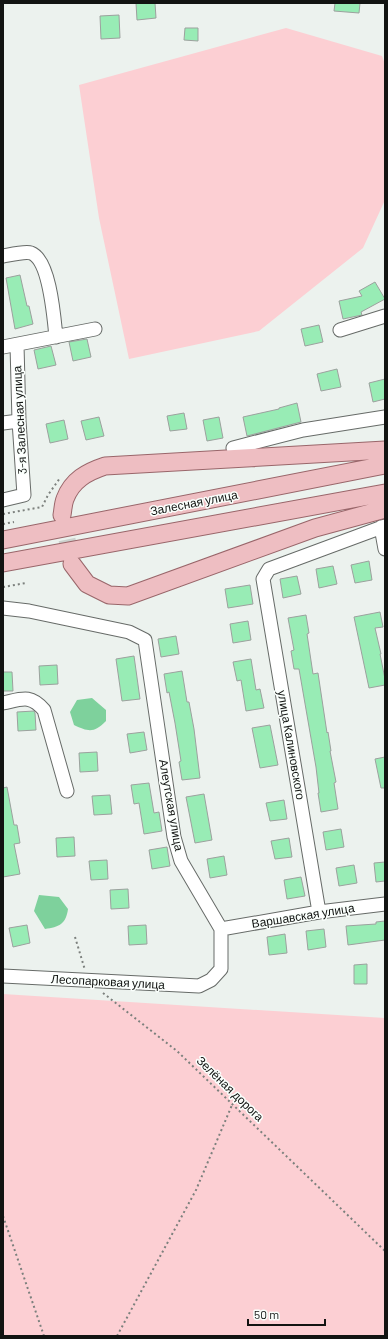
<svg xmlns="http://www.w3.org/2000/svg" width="388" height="1339" font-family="Barlow,sans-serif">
<rect width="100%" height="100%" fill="#ecf2ee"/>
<path fill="#fccfd3" d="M286 28 382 56 385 64V200L363 248 259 331 129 359 99 218 79 85Z
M3 994 385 1018V1336H3Z"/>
<path fill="#7ed19c" d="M92 698 106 710V721C94 733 89 732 74 725L70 712 77 700Z
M39 895 59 897 68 909C66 924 59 927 45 929L34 911Z"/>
<path fill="#98ecb5" stroke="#9ca19e" d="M136 3H155L156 18 137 20Z
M335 3H360L359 13 334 11Z
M119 15 120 38 101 39 100 16Z
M185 28H198V41L184 40Z
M20 275 27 306H29L33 324 15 329 6 278Z
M375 282 385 299 361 312 362 315 343 319 339 301 362 296 359 291Z
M319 325 323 342 305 346 301 329Z
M87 339 91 357 73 361 69 342Z
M51 346 56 365 38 369 34 350Z
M337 369 341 387 321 391 317 374Z
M385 379V399L373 402 369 383Z
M297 403 301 422 247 436 243 417 279 409V408Z
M184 413 187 429 170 431 167 416Z
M99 417 104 436 86 440 81 421Z
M219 417 223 438 207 441 203 420Z
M64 420 68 439 50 443 46 424Z
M369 561 372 580 355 583 351 565Z
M333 566 337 584 319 588 316 569Z
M297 576 301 594 283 598 280 579Z
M250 585 253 604 228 608 225 589Z
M380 612 383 627 375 628 381 654H380L385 679V685L369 688 354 617Z
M306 615 309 633 307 634 313 674 318 673 327 733 328 732 331 751H330L336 782 334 783 338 809 321 812 318 793H319L316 767 299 669H294L291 651 294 650 288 618Z
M248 621 251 640 233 643 230 624Z
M176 636 179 654 161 657 158 639Z
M134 656 140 699 122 701 116 659Z
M251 659 256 690 260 689 264 708 246 711 241 680 237 681 233 662Z
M57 665 58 684 40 685 39 666Z
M182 671 187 702H189L194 729 200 778 182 780 179 762 181 761 175 723 169 692 167 693 164 674Z
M3 672H12L13 691H3Z
M34 711 35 713 36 730 18 731 17 712Z
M270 725 278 765 260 768 252 728Z
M144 732 147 750 130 753 127 734Z
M97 752 98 771 80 772 79 753Z
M385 757V788H381L375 759Z
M149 783 154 813 159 812 162 831 144 834 139 803 134 804 131 785Z
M7 787 14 825H17L20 843 14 844 20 874 3 877V788Z
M204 794 212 840 195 843 186 797Z
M110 795 112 814 94 815 92 796Z
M284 800 287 819 270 821 266 803Z
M341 829 344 847 326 850 323 832Z
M74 837 75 856 57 857 56 838Z
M289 838 292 857 275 859 271 841Z
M167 847 170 866 152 869 149 850Z
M224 856 227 875 210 878 207 859Z
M107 860 108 879 91 880 89 861Z
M385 862V881L376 882 374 863Z
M354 865 357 883 339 886 336 868Z
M301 877 305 896 287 899 284 880Z
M128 889 129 908 111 909 110 890Z
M385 921V940L348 945 346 926 376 924V922Z
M27 925 30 943 13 947 9 928Z
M146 925 147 944 129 945 128 926Z
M324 929 326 947 308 950 306 931Z
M285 934 287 953 269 955 267 937Z
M367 964V984H354V965Z"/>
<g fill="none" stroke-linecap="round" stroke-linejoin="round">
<path stroke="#cbd1cd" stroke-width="17" stroke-dasharray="17 8" stroke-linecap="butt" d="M62 515 72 564"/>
<g stroke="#676b68" stroke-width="15">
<path id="minor" d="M3 256C9 255 25 251 31 253 50 260 54 318 56 337
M340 330 385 316
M3 347 95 329
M3 423 19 421
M233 448 303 430 385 417
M3 500 24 495 19 421 17 345
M381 527 385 549
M3 608 29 611 129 632 145 640 174 837 181 861 221 929V969L211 980 199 986 3 976
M3 703C22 699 30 694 44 710L67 791
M319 912 263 579 269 569 385 526
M221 929 319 912 385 904"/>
</g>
<g stroke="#99666a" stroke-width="19">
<path id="major" d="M62 515C63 510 63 504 65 499 72 480 87 472 105 466L385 450
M3 540 385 465
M3 563 385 493
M72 564 87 584 109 595 128 596 315 528 385 509"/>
</g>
<path stroke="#7c807d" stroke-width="2" stroke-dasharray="2 3" stroke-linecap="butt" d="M3 514 42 507 48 495 60 478
M3 524 14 522
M3 587 26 583
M75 937 85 970
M103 993 177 1051 385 1251
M3 1216 44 1336
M117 1336 196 1190 232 1105"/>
<use href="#minor" stroke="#fff" stroke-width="13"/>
<use href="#major" stroke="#eebec2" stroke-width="17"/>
</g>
<g text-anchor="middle" stroke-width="3" stroke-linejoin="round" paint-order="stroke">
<g font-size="12" fill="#121412" stroke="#fafffc">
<text transform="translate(20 420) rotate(-93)" y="4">3-я Залесная улица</text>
<text transform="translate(194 503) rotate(-11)" y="4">Залесная улица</text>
<text transform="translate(291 745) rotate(80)" y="4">улица Калиновского</text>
<text transform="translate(171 805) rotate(80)" y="4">Алеутская улица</text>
<text transform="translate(303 916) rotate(-9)" y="4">Варшавская улица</text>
<text transform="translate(108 982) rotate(3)" y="4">Лесопарковая улица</text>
<text transform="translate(230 1089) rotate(44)" y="4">Зелёная дорога</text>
</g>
</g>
<rect width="388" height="1339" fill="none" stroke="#121412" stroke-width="8"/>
<path d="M248 1319v6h77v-6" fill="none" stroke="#121412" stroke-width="2"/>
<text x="254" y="1319" font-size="12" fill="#121412" stroke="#fafffc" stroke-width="3" paint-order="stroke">50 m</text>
</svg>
